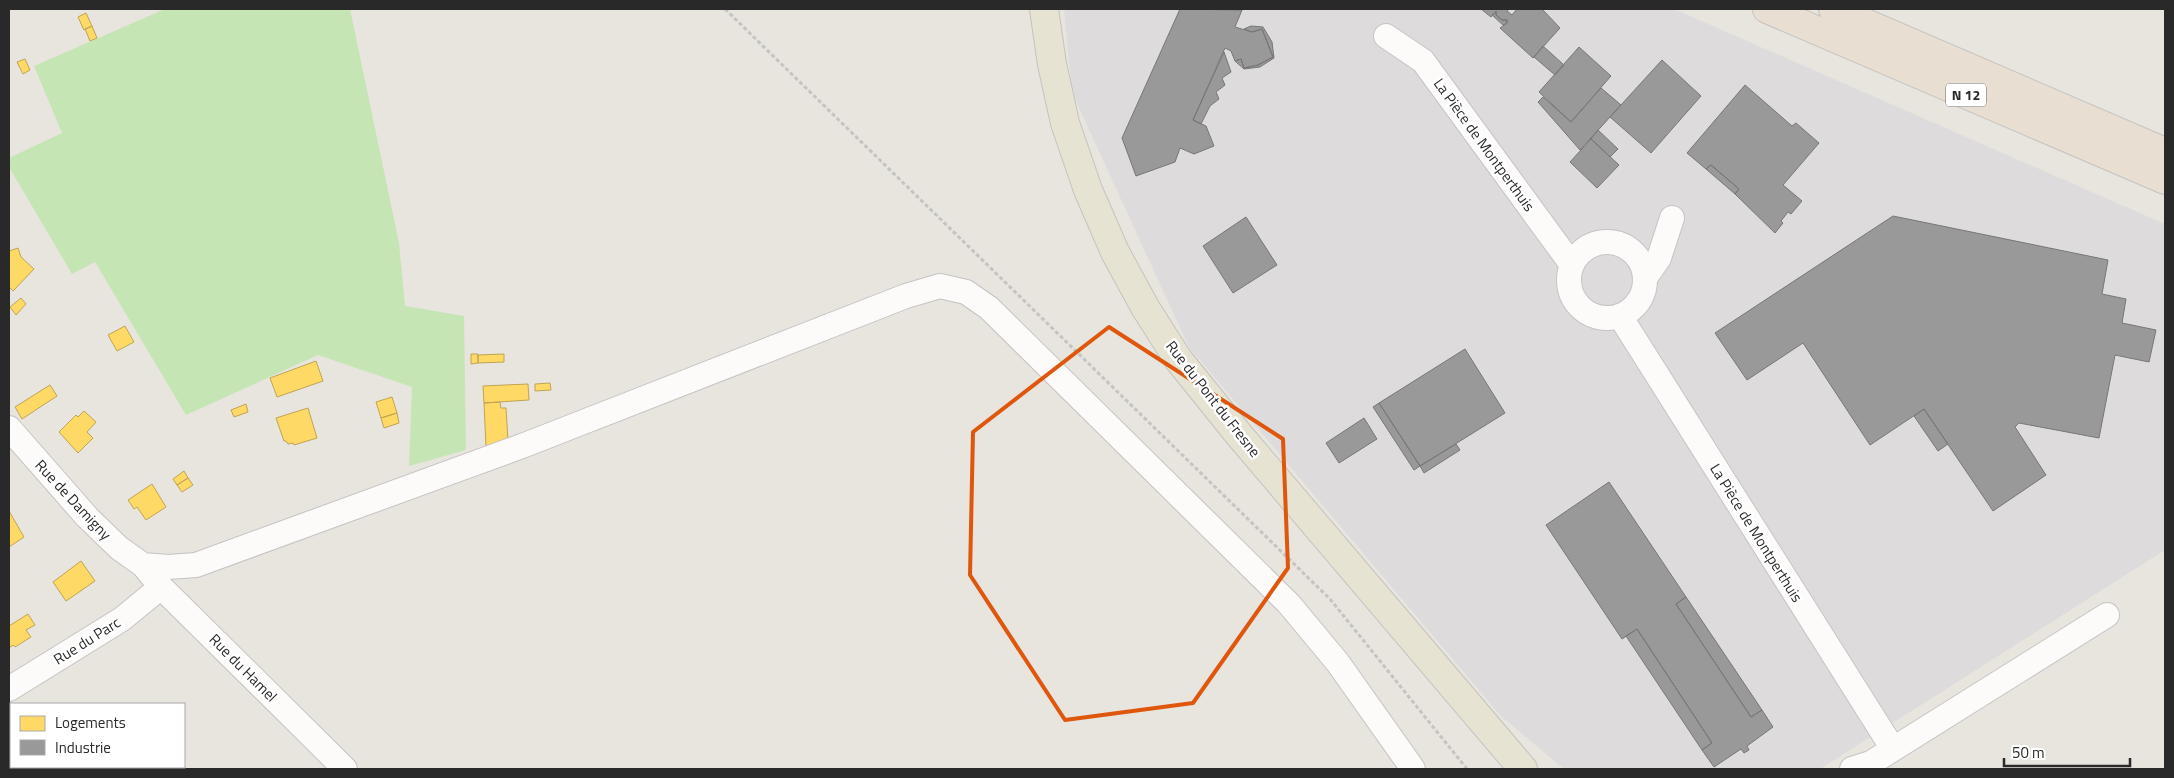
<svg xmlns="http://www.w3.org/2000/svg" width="2174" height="778" font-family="'Titillium Web',sans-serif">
<rect width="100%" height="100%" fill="#e8e4de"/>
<path fill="#dedbdd" d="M1064 9H1674L2165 224V550L1820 769H1564L1500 715 1189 347 1072 93Z"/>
<path fill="#c6e5b5" d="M165 9H350L399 243 405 306 464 316 466 450 409 466 412 387 318 355 186 415 95 262 72 274 9 167V158L62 133 34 66Z"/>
<path fill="#ffd966" stroke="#bfa454" d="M86 13 92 26 84 30 78 17Z
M92 26 97 38 90 41 85 29Z
M25 59 30 70 23 74 17 62Z
M18 248 21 257 34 269 13 291 9 287V251Z
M21 298 26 304 16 315 10 307Z
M125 326 134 342 117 351 108 335Z
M471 354H478V363L471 364Z
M504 354V362L478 363V355Z
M316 361 323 381 277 397 270 378Z
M550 383 551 390 535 391V384Z
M528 384 529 400 484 403 483 386Z
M50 385 57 396 22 419 15 407Z
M392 397 397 413 381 418 376 402Z
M500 402 501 408H506L508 441 486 447 484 403Z
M246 404 248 412 234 417 231 410Z
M308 408 317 438 294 445 293 443 288 444 286 441H284L276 418Z
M84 411 96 422 87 432 93 438 78 453 59 432 76 415 78 417Z
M397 413 399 423 384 428 381 418Z
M184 471 188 478 177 485 173 479Z
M188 478 193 485 182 492 177 485Z
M152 484 166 507 146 520 137 507 134 509 128 500Z
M9 511 24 537 9 547Z
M81 561 95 581 66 601 53 582Z
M28 614 35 625 26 630 31 637 15 647 13 645 9 648V626Z"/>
<path fill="#999" stroke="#777" d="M1180 9 1242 10 1235 27 1252 32 1262 29 1273 57 1258 65 1244 68 1241 59 1235 61 1231 51 1225 48 1193 120 1206 126 1214 146 1194 154 1180 148 1175 162 1136 176 1122 138Z
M1481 9H1509L1507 11 1512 15 1517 9H1542L1560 28 1533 58 1500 28 1507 23V20H1502L1496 15V11L1491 17Z
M1496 11V15L1502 20H1507V23L1503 25 1492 15Z
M1251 26 1263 27 1272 42 1274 58 1260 67 1244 69 1235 61 1241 59 1244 68 1258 65 1273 57 1262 29 1252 32 1244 29Z
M1543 46 1564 65 1555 75 1534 57Z
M1579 47 1611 76 1571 122 1539 92Z
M1224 52 1231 72 1222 78 1225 85 1216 92 1219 99 1210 106 1201 124 1193 120Z
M1662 60 1701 96 1651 153 1610 117Z
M1745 85 1792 126 1796 123 1819 143 1783 185 1802 201 1791 214 1788 212 1781 221 1783 223 1775 233 1735 194 1739 189 1711 165 1706 169 1687 153Z
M1601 88 1621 105 1580 150 1538 102 1543 97 1571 122Z
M1598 130 1618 149 1610 157 1591 139Z
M1591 139 1619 165 1597 188 1570 162Z
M1711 165 1739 189 1735 194 1706 169Z
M1893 216 2108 260 2102 294 2126 299 2122 323 2156 330 2149 362 2115 355 2099 438 2019 423 2015 427 2046 475 1993 511 1924 409 1870 445 1803 343 1747 380 1715 333Z
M1246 217 1277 265 1233 293 1203 246Z
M1465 349 1505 413 1420 466 1379 403Z
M1379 403 1420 466 1414 470 1373 407Z
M1924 409 1948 444 1938 451 1914 416Z
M1364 418 1377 439 1339 463 1326 443Z
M1456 444 1460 450 1424 473 1420 466Z
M1609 482 1686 597 1676 604 1751 717 1762 710 1773 727 1747 746 1749 750 1744 753 1741 749 1714 767 1702 750 1712 743 1637 629 1622 639 1546 525Z
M1686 597 1762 710 1751 717 1676 604Z
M1637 629 1712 743 1702 750 1626 636Z"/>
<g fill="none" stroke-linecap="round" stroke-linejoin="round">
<g stroke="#c5c3c4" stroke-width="26">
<path id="minor" d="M1386 36 1423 61 1572 265
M1569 280a38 38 0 1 1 76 0a38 38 0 1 1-76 0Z
M1645 278 1659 258 1672 218
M1620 316 1893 749
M9 428 87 517 119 548 143 565 161 587 345 769
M143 565 168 567 196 565 522 446 906 296 940 286 966 292 989 308 1289 604 1338 663 1413 769
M9 689 122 619 161 587
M1852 769 1871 763 2107 615"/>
</g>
<g stroke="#c4c3c0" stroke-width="30">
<path id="major" d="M1044 9 1052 64 1065 123 1088 190 1115 252 1146 309 1178 359 1240 436 1523 769"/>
</g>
<g stroke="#c4c3c0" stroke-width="30">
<path id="highway" d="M1767 9 2165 180
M1833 9 2165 152"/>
</g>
<path stroke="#c4c4c3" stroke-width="3" stroke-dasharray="4 2.5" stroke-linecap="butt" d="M725 9 1330 599 1467 769"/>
<use href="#minor" stroke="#fcfbfa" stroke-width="24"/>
<use href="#major" stroke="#e6e3d2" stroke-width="28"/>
<use href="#highway" stroke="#e9ded2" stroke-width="28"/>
</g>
<path fill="none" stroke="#de570d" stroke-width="4" stroke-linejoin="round" d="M1109 327 1283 439 1288 568 1193 703 1065 720 970 575 973 432Z"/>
<g text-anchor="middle" stroke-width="5" stroke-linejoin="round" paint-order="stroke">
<rect fill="#fff" stroke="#696969" stroke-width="1" x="1946" y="83.5" width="40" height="23" rx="4"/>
<g font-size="14" font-weight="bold" fill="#292929">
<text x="1966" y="100">N 12</text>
</g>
<g font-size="15" fill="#292929" stroke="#fff">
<text transform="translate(1484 145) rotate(54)" y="5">La Pièce de Montperthuis</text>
<text transform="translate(1213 399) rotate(52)" y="5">Rue du Pont du Fresne</text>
<text transform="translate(73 500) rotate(47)" y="5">Rue de Damigny</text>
<text transform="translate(1756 533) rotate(58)" y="5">La Pièce de Montperthuis</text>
<text transform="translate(87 641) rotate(-32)" y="5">Rue du Parc</text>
<text transform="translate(243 668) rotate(45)" y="5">Rue du Hamel</text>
</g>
</g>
<rect width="2174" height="778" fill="none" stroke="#292929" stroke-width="20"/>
<rect x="10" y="703" width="175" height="65" fill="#ffffff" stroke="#a9a9a9"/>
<rect x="20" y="716" width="25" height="15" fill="#ffd966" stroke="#a9a9a9"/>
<text x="55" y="728" font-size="15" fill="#292929">Logements</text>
<rect x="20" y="740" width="25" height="15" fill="#999999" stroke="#a9a9a9"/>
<text x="55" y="753" font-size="15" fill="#292929">Industrie</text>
<path d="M2004 758v8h126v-8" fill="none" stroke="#292929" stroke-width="2.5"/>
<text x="2012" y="758" font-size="15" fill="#292929" stroke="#ffffff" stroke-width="4" paint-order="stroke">50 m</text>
</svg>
